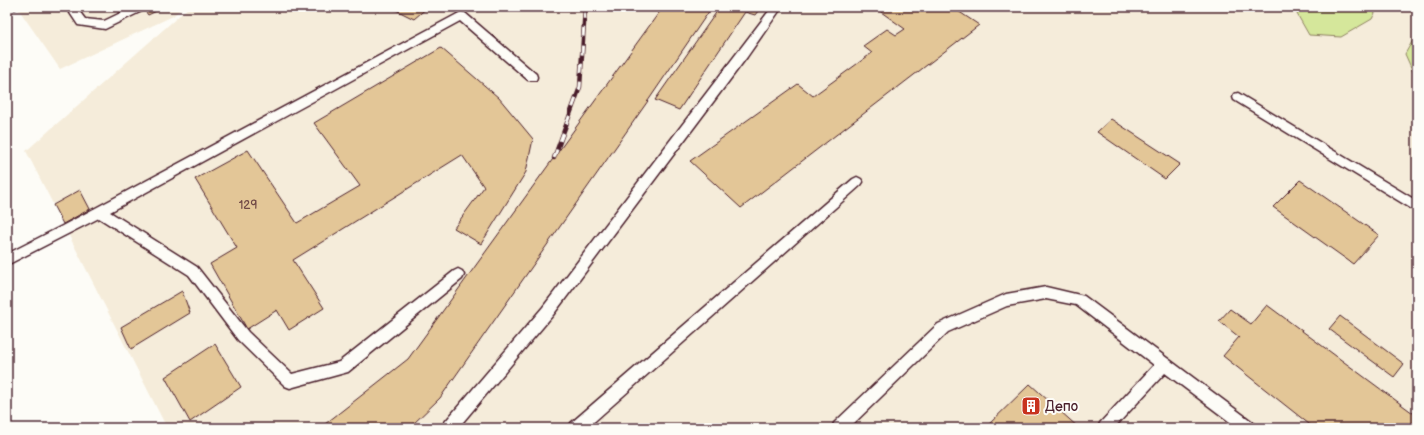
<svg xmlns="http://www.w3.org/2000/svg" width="1424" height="435" font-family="'Balsamiq Sans',sans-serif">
<rect width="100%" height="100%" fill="#fdfcf7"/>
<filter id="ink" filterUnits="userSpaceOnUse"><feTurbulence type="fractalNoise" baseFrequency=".025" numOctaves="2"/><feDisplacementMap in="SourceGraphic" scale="8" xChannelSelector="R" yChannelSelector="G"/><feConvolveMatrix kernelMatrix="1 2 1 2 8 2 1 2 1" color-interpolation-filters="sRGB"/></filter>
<g filter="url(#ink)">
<path fill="#f5ecda" d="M17 7H183L173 16 60 69Z
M189 7H1417V428H167L26 151Z"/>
<path fill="#d5e79b" stroke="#908363" d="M1302 7H1378L1372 19 1341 37 1309 35 1297 14Z
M1417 33V81L1405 54Z"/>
<path fill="#e3c697" stroke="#4a1f2b" d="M142 7H165L148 15Z
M390 7H428L414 19Z
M663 7H712L650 98 440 398 409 428H320L408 359Z
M720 7H761L755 15 745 12 679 110 655 100Z
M874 7H952L979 25 741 208 690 161 798 84 813 96 872 53 863 46 887 29 896 35 905 29Z
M441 48 499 98 533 139 526 172 481 244 454 228 484 187 462 155 293 260 324 308 289 330 277 310 247 329 210 264 237 248 195 179 248 150 297 223 360 186 314 123Z
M1111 119 1180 164 1165 179 1097 132Z
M1300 180 1379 235 1353 264 1273 207Z
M80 190 90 209 63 224 53 205Z
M182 291 190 313 131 349 121 327Z
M1267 305 1417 416V428H1314L1223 356 1239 337 1219 321 1230 309 1251 324Z
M1340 316 1404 364 1394 377 1329 329Z
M215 344 241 387 190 422 165 377Z
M1030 384 1079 428H985Z"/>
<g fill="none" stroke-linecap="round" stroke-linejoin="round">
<g stroke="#4a1f2b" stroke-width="3">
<path id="lane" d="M66 7H76L85 19 104 21 133 7H147L146 9 105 29 78 25Z
M772 7H782L747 57 553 315 458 428H442L444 423 543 307Z
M461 12 465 13 536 74 537 77 536 80H528L460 21 110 212 197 267 248 332 292 374 339 362 454 271 458 269 462 271 464 275 462 279 348 372 290 388 285 386 238 340 189 275 99 218 7 265V254L62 226Z
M1238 93 1417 201V212L1234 100 1233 97 1234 94Z
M857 177 861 179 863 182 861 185 587 428H569L571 423 853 179Z
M1046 287 1084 296 1254 423 1256 428H1238L1165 373 1114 428H1098L1100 423 1154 365 1076 305 1046 299 1007 306 948 332 849 428H832L834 423 938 324 1006 294Z"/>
</g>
<path stroke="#4a1f2b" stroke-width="2.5" stroke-dasharray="3 3" stroke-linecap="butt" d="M7 19 13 10 18 7"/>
<use href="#lane" fill="#fdfcf7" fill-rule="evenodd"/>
<g stroke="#4a1f2b" stroke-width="4.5">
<path id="rail" d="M554 158 580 87 585 7"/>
</g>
<use href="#rail" stroke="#fdfcf7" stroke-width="3" stroke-dasharray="9" stroke-linecap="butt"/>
</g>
</g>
<defs>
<g id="building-square" transform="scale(1)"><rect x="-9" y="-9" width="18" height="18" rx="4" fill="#c8321e" stroke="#fdfcf7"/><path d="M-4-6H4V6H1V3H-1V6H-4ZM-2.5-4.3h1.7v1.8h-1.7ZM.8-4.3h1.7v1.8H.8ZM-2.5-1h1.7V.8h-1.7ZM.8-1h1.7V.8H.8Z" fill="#fff"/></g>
</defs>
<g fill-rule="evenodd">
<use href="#building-square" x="1031" y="406"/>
</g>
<g text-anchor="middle" stroke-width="4" stroke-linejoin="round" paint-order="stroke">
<g font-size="12" fill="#704946">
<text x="248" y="209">129</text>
</g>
<g font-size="14" fill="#4a1f2b" stroke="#fdfcf7" text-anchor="start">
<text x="1045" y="411">Депо</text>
</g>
</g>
<rect width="1424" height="435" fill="none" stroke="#fdfcf7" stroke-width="24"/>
<rect x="12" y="12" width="1400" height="411" fill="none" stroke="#4a1f2b" stroke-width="1.5" filter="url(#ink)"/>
</svg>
